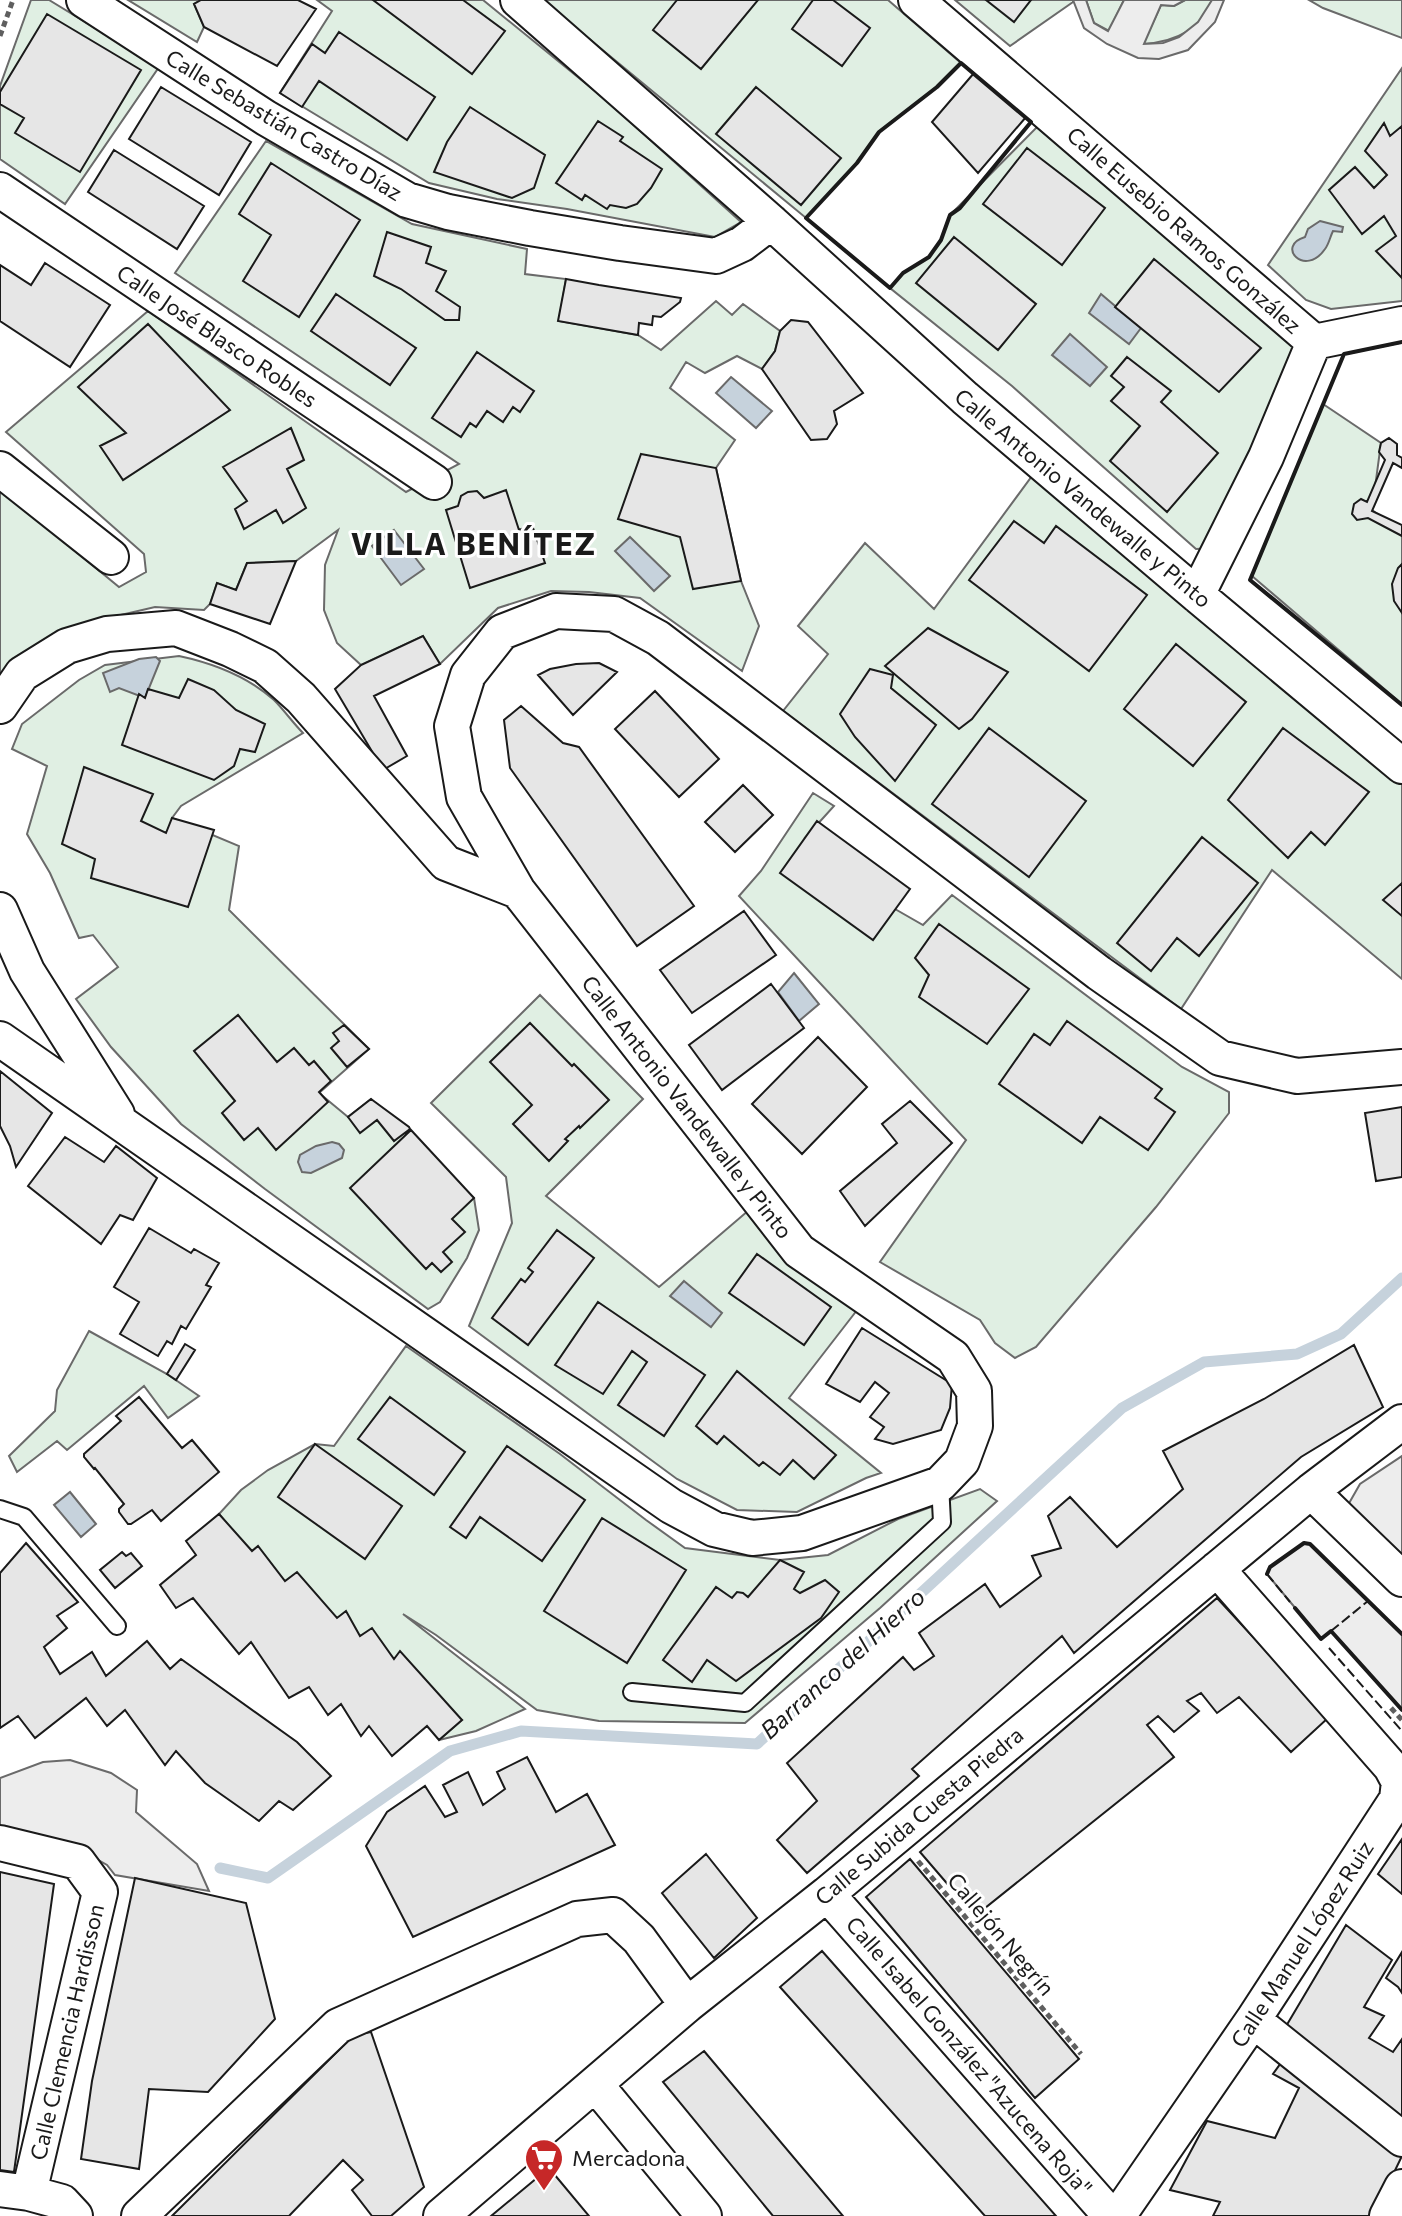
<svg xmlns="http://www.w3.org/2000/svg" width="1402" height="2216" font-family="Commissioner,sans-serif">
<rect width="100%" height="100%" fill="#fff"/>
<path fill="#e0efe3" stroke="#6a6a6a" stroke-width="2" d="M31 0H49L159 67 65 204 0 159V86Z
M128 0H201L194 4 204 27 197 42Z
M317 0H483L606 100 741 222 715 237 567 209 497 199 429 183 280 93 332 11Z
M542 0H888L961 63 937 87 879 132 857 163 806 218Z
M955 0H1073V2L1010 46Z
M1086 0H1124L1109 31 1094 23Z
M1185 0H1212C1201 30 1174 42 1143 44L1161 5 1174 6Z
M1309 0H1402V38L1323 8Z
M1402 68V301L1331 309 1306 300 1268 265Z
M1037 127 1294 345 1216 548 1196 549 1012 386 890 288 903 273 929 257 941 240 950 215Z
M266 141 412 224 527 249 525 274 566 279 559 321 638 335 661 350 716 301 732 315 743 304 780 331 775 351 762 369 737 356 705 373 686 362 670 388 735 440 716 468 741 581 759 626 742 671 640 598 589 592 551 591 498 608 440 664 423 636 361 665 337 643 324 610 325 565 338 530 296 561 247 563 236 590 217 583 210 604 204 610 155 607 78 625 14 667 0 686V489L119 587 146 572 144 554 6 432 148 311 406 492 459 464 175 273Z
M1323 404 1381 443 1372 510 1402 532V704L1252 576Z
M1032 476 1402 781V979L1272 870 1181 1009 783 711 828 654 798 626 865 543 934 609Z
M179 656C212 663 248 677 274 700 284 710 293 723 303 733L181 806 172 818 239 846 229 910 369 1049 319 1093 348 1117 371 1099 474 1198 479 1230 467 1258 440 1302 428 1309 265 1189 181 1124 111 1047 76 999 118 967 93 935 79 938 50 873 27 834 47 766 12 749 22 724 79 680 105 665Z
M813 793 834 806 805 838 895 909 923 925 952 895 1182 1067 1229 1092V1113L1156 1207 1036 1347 1015 1358 995 1343 980 1320 880 1262 966 1140 739 896 761 871Z
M540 995 643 1099 546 1196 659 1287 749 1210 861 1305 789 1398 881 1473 866 1478 797 1512 737 1510 677 1479 469 1326 512 1223 506 1177 431 1103Z
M89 1331 167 1374 199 1396 168 1418 144 1386 67 1450 57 1441 17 1472 9 1456 55 1411 57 1390Z
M406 1346 560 1454 646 1520 685 1548 780 1560 828 1555 898 1519 980 1489 997 1501 880 1608 745 1723 599 1721 537 1710 436 1635 403 1614 525 1709 476 1731 439 1740 462 1720 298 1610 219 1514 241 1490 268 1470 315 1444 334 1446Z"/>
<path fill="#ededed" stroke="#6a6a6a" stroke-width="2" d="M1073 0H1086L1094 23 1108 31 1124 0H1185L1174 6 1161 5 1144 44 1163 43 1179 37 1198 22 1212 0H1224L1215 22 1188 50 1159 59 1138 58 1107 44 1084 28Z
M1402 1456V1579L1340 1519 1360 1484Z
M1304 1543 1310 1544 1402 1634V1710L1331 1631 1321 1639 1267 1574 1270 1567Z
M70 1760 111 1773 137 1790 136 1812 197 1864 209 1891 115 1875 107 1865 77 1848 0 1828V1778L43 1762Z"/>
<path fill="#c6d2dc" stroke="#6a6a6a" stroke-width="2" d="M1320 221 1343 227 1342 232 1333 231C1330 237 1329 244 1325 249 1305 278 1275 246 1305 237L1308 229Z
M1101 294 1141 328 1129 344 1089 313Z
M1070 334 1107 367 1090 386 1052 355Z
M731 377 772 411 756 428 716 393Z
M394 530 424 569 401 585 372 546Z
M630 537 670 576 654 591 615 551Z
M156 657 160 661 145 698 119 688 110 692 103 673 139 659Z
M794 973 819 1004 799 1021 778 992Z
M332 1142 339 1144 344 1150 342 1158 311 1173 302 1172 298 1162 300 1155 316 1146Z
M684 1281 722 1313 711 1327 670 1296Z
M70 1492 96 1524 81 1537 54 1505Z"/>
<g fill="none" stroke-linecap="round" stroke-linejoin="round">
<path stroke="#c6d2dc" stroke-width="11" d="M220 1868 268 1878 450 1751 521 1731 757 1744 1122 1408 1204 1362 1297 1354 1341 1334 1402 1278"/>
</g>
<path fill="#e6e6e6" stroke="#1a1a1a" stroke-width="2" d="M201 0H298L316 9 277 66 204 27 194 4Z
M373 0H463L505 31 472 74Z
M677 0H758L701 69 653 30Z
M813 0H833L870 28 842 66 792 29Z
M986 0H1031L1014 22Z
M47 14 141 70 80 172 15 133 24 118 0 104V92Z
M339 32 435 97 407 140 319 81 302 107 280 93 312 44 325 53Z
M974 73 1026 117 978 173 932 122Z
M161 87 251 142 219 195 129 139Z
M756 87 841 158 801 205 716 134Z
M470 107 545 155 534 188 512 198 434 172 447 142Z
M598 121 623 137 620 141 662 169 651 188 637 204 626 208 610 205 607 209 585 195 582 200 556 183Z
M1384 123 1390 136 1402 126V278L1376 251 1396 236 1384 216 1362 234 1329 190 1355 167 1374 188 1387 175 1365 151Z
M1027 148 1105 208 1062 265 983 204Z
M114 150 204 206 177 249 88 192Z
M271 163 360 220 299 317 243 281 271 235 239 214Z
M387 232 431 247 426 263 446 271 436 291 460 307 459 320H445L401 289 374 276Z
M954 237 1036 304 998 350 916 283Z
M1154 259 1261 348 1219 392 1115 307Z
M45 263 110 305 70 367 0 321V265L31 285Z
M566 279 599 285 681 298 680 302 661 317 653 316 652 325 639 323 638 335 558 321Z
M336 294 416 348 390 385 311 331Z
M791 320 808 322 863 393 834 411 837 424 827 439 811 440 762 369 775 351 780 331Z
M148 324 230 410 123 480 100 446 126 433 78 387Z
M477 352 534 391 520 412 513 407 503 422 487 411 476 427 470 423 461 437 432 418Z
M1127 357 1171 391 1161 402 1218 453 1167 512 1110 461 1140 426 1111 401 1124 387 1111 376Z
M291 428 304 460 287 469 306 508 283 523 276 510 244 529 235 509 247 501 223 467Z
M1389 438 1397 444V455L1402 458V468L1393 463 1372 511 1402 525V536L1368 518 1357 520 1352 514 1354 504 1361 499 1367 502 1385 460 1379 452 1381 443Z
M641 454 716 468 741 581 693 589 680 537 618 519Z
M506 490 519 530 532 525 545 563 470 588 446 510 458 506 461 496 468 492 477 491 484 498Z
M1014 521 1044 543 1056 526 1147 595 1089 671 969 580Z
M296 561 270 624 210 604 217 583 236 590 247 563Z
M1402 564V613L1394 601 1392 584 1398 568Z
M928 628 1008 672 972 719 959 729 885 666Z
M423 636 440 664 374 696 407 756 383 770 335 689 361 665Z
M1176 644 1246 702 1193 766 1124 709Z
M599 663 617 672 573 715 538 675 550 669 576 664Z
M870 669 893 675 891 688 936 725 895 781 855 737 840 714Z
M188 679 214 690 236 710 265 724 255 752 240 749 234 766 214 780 122 745 139 694 145 698 148 689 179 698Z
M655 691 719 759 679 797 615 729Z
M521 706 563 743 579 747 694 906 637 946 510 768 504 720Z
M989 728 1086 801 1029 877 932 804Z
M1283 728 1369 792 1325 845 1311 832 1288 858 1228 800Z
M84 767 153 794 141 821 166 833 172 818 214 830 188 907 91 878 95 859 62 844Z
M743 785 773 815 735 852 705 822Z
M817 821 910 889 873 940 780 873Z
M1202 837 1258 883 1199 956 1177 938 1151 971 1117 943Z
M1402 883V916L1383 900Z
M744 911 776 955 692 1013 660 970Z
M939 924 1029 989 987 1044 919 997 929 975 915 958Z
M771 984 804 1028 722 1090 689 1045Z
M238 1015 277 1062 294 1048 309 1065 314 1061 331 1081 319 1092 328 1102 276 1150 258 1128 244 1140 222 1113 235 1101 194 1051Z
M1067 1021 1162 1089 1155 1098 1175 1112 1148 1150 1100 1117 1082 1143 999 1084 1034 1034 1050 1045Z
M530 1023 572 1066 574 1064 609 1100 580 1128 579 1126 565 1139 568 1141 549 1161 513 1124 532 1105 490 1062Z
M344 1025 369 1049 347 1067 331 1048 339 1041 333 1033Z
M818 1037 867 1087 802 1154 752 1104Z
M0 1071 52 1113 16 1167 10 1146 0 1126Z
M371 1099 409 1127 410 1129 394 1141 377 1120 360 1133 348 1117Z
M910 1101 952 1143 865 1226 840 1191 897 1143 882 1124Z
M1402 1107V1177L1376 1181 1365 1113Z
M411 1130 474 1198 452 1219 465 1232 443 1252 452 1262 441 1272 432 1263 426 1269 350 1188Z
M65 1137 104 1162 116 1146 157 1178 133 1220 120 1215 101 1244 28 1186Z
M149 1228 191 1253 194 1249 219 1263 206 1285 211 1287 186 1329 181 1326 172 1344 167 1341 158 1356 120 1334 139 1302 114 1287Z
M557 1230 594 1258 528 1345 492 1318 521 1279 525 1282 533 1272 528 1268Z
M757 1254 831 1307 804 1345 729 1293Z
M598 1302 705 1375 664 1436 618 1405 647 1362 632 1351 603 1394 555 1365Z
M862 1328 952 1384 950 1408 941 1430 893 1444 875 1439 884 1427 870 1417 889 1393 875 1382 860 1402 826 1384Z
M185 1344 195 1350 176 1380 167 1374Z
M1354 1345 1383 1407 1301 1457 1074 1653 1062 1636 912 1769 919 1776 807 1873 777 1840 817 1801 787 1763 903 1657 914 1670 934 1656 919 1633 985 1584 1000 1607 1041 1576 1032 1556 1061 1548 1048 1516 1070 1497 1117 1547 1183 1489 1163 1451 1264 1399Z
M737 1371 836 1455 814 1479 793 1460 780 1475 763 1462 759 1466 724 1436 717 1444 696 1426Z
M139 1397 182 1448 192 1440 219 1472 161 1521 152 1510 131 1524H128L119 1512V1509L124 1504 95 1468 94 1469 84 1457V1454L121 1421 116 1416Z
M390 1397 465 1452 434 1495 358 1439Z
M315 1444 402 1506 365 1559 278 1497Z
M507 1446 585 1500 542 1561 480 1517 466 1538 450 1527Z
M219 1514 252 1551 258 1546 285 1581 297 1572 337 1618 346 1611 360 1636 372 1628 394 1659 400 1651 462 1720 439 1740 427 1726 392 1756 369 1726 361 1736 341 1704 328 1715 309 1687 289 1698 251 1642 239 1654 193 1598 176 1608 160 1585 196 1555 186 1541Z
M602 1518 686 1570 627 1663 544 1611Z
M26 1543 78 1602 57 1616 67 1628 44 1647 60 1674 92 1652 106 1676 147 1641 170 1669 181 1659 297 1742 331 1776 293 1810 279 1801 259 1821 205 1783 176 1751 165 1765 125 1710 107 1726 86 1698 35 1738 18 1716 0 1728V1573Z
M122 1552 126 1556 131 1553 142 1566 115 1588 100 1570Z
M780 1560 804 1572 794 1589 800 1593 825 1580 839 1592 821 1618 736 1681 707 1660 692 1682 663 1660 716 1587 732 1598 737 1592 743 1593 748 1597Z
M1217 1598 1328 1718 1291 1752 1239 1697 1217 1713 1201 1693 1187 1701 1199 1711 1174 1732 1158 1716 1147 1725 1174 1757 975 1916 920 1852Z
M527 1757 556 1812 587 1794 615 1845 413 1937 366 1846 387 1812 425 1786 445 1817 457 1812 443 1785 468 1772 483 1805 505 1789 497 1772Z
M1402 1839V1894L1378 1874Z
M706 1854 757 1918 714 1958 662 1893Z
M910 1859 1079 2059 1035 2098 866 1897Z
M0 1872 54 1884 14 2172 0 2170Z
M135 1878 246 1903 275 2019 208 2092 149 2089 139 2169 81 2159 92 2081Z
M1346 1925 1392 1960 1364 2007 1384 2016 1369 2038 1393 2052 1402 2039V2126L1282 2033Z
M822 1951 1056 2216H985L780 1987Z
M1402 1952V1993L1398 1987 1386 1978Z
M371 2032 424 2187 391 2216H372L352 2190 363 2180 343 2160 289 2216H172L354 2035Z
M704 2051 843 2216H773L663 2082Z
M1286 2056 1393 2133 1401 2158 1373 2216H1213L1220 2202 1170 2190 1207 2121 1275 2138 1299 2088 1273 2074Z
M549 2168 589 2216H491Z"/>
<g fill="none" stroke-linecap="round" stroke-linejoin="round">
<g stroke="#1a1a1a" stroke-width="20">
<path id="lane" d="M0 1509 24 1517 117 1626
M632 1692 745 1703 942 1522 940 1484"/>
</g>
<g stroke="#1a1a1a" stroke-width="38">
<path id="street" d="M84 0 266 118 407 200 448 212 530 228 620 243 716 256 742 244 771 222
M518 0 771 222 965 398 1197 595 1402 766
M916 0 1314 342 1266 457 1197 595
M0 190 434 482
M1314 342 1402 324
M0 469 111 557
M0 706 22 674 67 646 107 634 176 628 230 649 265 666 301 698 446 863 518 891
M0 910 27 971 117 1114
M0 1039 671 1506 714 1529 752 1538 802 1533 940 1484 962 1461 975 1426 974 1391 953 1357 799 1251 518 891 464 797 452 726 468 675 502 632 556 611 614 614 658 638 1099 973 1220 1058 1297 1076 1402 1067
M1311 1491 1402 1579
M0 1843 78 1862 100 1892 29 2193
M827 1894 1102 2206 1113 2216
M1253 2020 1402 2139
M596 2085 704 2216
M0 2189 29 2193 62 2202 75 2216
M139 2216 338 2026 577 1919 613 1915 639 1939 687 2005
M441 2216 687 2005 827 1894 1311 1491 1402 1422
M1118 2216 1253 2020 1397 1799 1399 1782 1391 1767 1217 1569
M1387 2216 1402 2187"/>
</g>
<path stroke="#5f5f5f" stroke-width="5" stroke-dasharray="6 4" stroke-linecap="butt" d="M0 36 13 0
M1391 1708 1402 1720
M918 1861 1081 2054"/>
<use href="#lane" stroke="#fff" stroke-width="16"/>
<use href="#street" stroke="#fff" stroke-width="34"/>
<path stroke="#1a1a1a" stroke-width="2" stroke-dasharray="10 4" stroke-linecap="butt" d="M1267 1574 1290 1602
M1331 1631 1368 1601
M1329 1648 1402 1731"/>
<path stroke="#1a1a1a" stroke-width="4" d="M961 63 1031 122 960 208 950 215 941 240 929 257 903 273 890 288 806 218 857 163 879 132 937 87Z
M1402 342 1344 354 1250 580 1402 705
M1267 1574 1270 1567 1304 1543 1310 1544 1402 1634
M1295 1608 1321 1639 1331 1631 1402 1710"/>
</g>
<defs>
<g id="supermarket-pin" transform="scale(2)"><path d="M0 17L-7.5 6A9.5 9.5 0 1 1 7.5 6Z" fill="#c62828" stroke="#fff"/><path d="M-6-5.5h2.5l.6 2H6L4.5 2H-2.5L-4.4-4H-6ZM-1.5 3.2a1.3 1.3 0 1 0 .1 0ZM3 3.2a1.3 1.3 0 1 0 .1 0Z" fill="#fff"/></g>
</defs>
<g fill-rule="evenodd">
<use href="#supermarket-pin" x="544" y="2158"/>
</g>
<g text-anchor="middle" stroke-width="6" stroke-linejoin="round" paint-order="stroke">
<g font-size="22" fill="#1a1a1a" stroke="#fff">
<text transform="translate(284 125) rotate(31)" y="8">Calle Sebastián Castro Díaz</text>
<text transform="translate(1184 230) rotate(41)" y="8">Calle Eusebio Ramos González</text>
<text transform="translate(217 336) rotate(34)" y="8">Calle José Blasco Robles</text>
<text transform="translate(1083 498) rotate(40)" y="8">Calle Antonio Vandewalle y Pinto</text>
<text transform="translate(687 1107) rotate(52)" y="8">Calle Antonio Vandewalle y Pinto</text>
<text transform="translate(919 1816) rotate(-40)" y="8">Calle Subida Cuesta Piedra</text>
<text transform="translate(1001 1934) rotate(50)" y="8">Callejón Negrín</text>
<text transform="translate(1302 1944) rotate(-57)" y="8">Calle Manuel López Ruiz</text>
<text transform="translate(67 2032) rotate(-77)" y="8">Calle Clemencia Hardisson</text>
<text transform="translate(969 2056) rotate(49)" y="8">Calle Isabel González "Azucena Roja"</text>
</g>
<g font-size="22" fill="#1a1a1a" stroke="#fff" text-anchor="start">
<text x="572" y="2166">Mercadona</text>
</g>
<g font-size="24" font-style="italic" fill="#1a1a1a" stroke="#fff">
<text transform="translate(843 1664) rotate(-42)" y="8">Barranco del Hierro</text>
</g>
<g font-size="30" font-weight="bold" letter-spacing="2" fill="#1a1a1a" stroke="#fff">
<text x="474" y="555">VILLA BENÍTEZ</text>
</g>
</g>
</svg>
